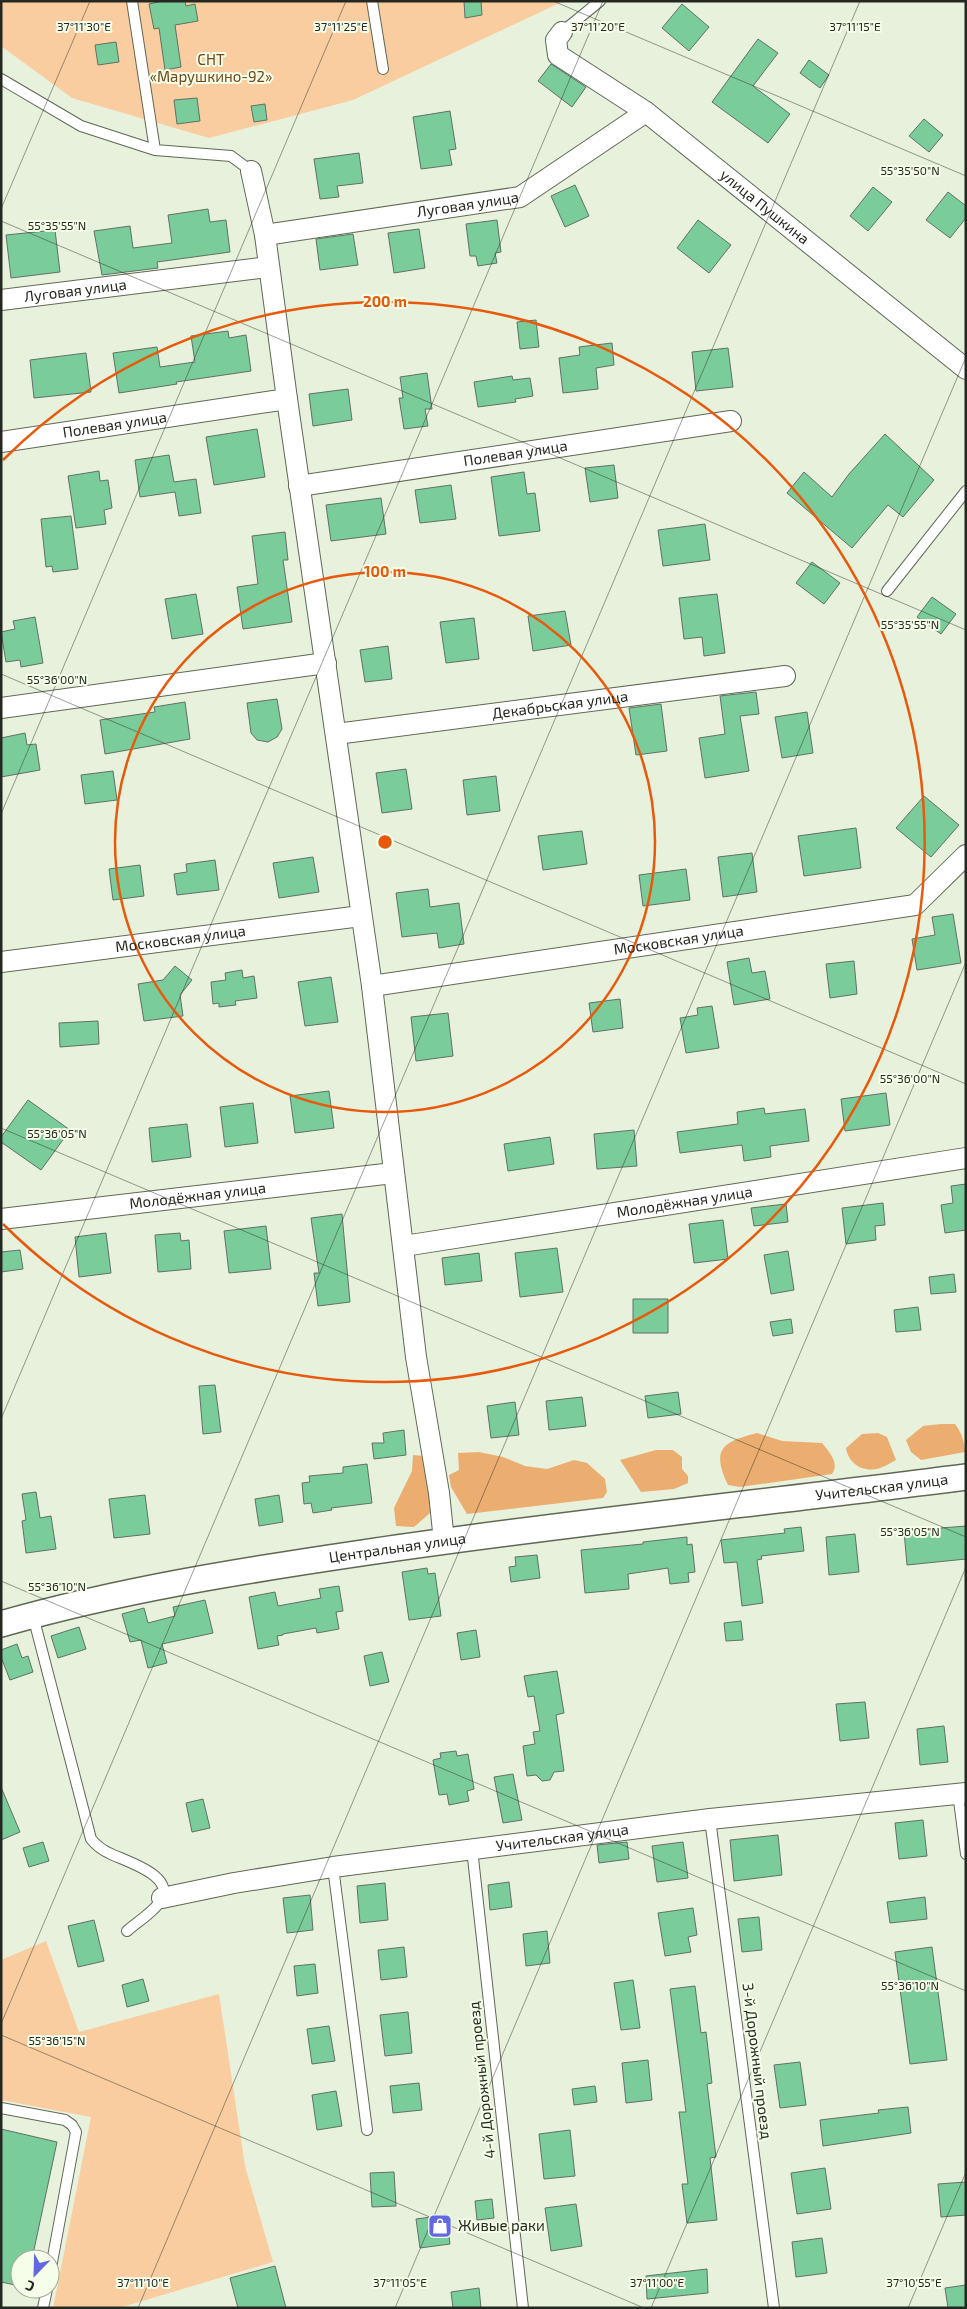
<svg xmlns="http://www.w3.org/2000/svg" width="967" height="2309" font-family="'Exo 2',sans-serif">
<rect width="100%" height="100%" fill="#e7f1db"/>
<path fill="#facda1" d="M1 1H564L353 100 209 138 72 98 1 46Z
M46 1941 79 2032 219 1994 245 2166 273 2262 119 2308H53L91 2117 1 2100V1960Z"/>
<path fill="#ebae70" d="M941 1424H955C962 1433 964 1441 965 1452L921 1460 911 1452 906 1440 923 1426Z
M757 1433 782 1441 822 1443C829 1452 840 1463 832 1474L740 1487 728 1485C711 1449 722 1442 757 1433Z
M878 1433 887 1437 896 1460C890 1463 883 1468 876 1469 861 1472 848 1462 846 1448L862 1434Z
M656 1450H673L682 1457V1469L688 1476V1483L674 1489 641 1492 620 1460Z
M479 1452 503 1457 525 1466 547 1469 574 1460 587 1463 605 1479 607 1492 603 1498 467 1514 451 1487 449 1475 459 1470 458 1453Z
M413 1455 424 1456 429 1486 430 1513 414 1527 396 1526 394 1508 412 1471Z"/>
<path fill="#7bcc9b" stroke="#5f7265" d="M163 1H185L186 6 195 4 198 21 175 25 181 67 165 70 159 28 154 29 149 4Z
M464 1H481L482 15 465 18Z
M682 4 709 27 689 51 662 28Z
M758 39 778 53 753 86 790 114 768 143 712 102Z
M116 42 119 62 98 65 95 45Z
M809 60 829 75 820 88 800 73Z
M551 64 586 87 572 107 538 81Z
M197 98 200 121 177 124 174 100Z
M265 104 267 120 254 122 251 106Z
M450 111 456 149 449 150 452 165 421 169 413 117Z
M924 119 943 135 929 152 909 136Z
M359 153 363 183 337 186 339 197 320 199 314 159Z
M575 185 589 216 565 227 551 196Z
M873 187 892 202 868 231 850 216Z
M948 192 966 206V218L950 238 926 220Z
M208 209 210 222 226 220 230 252 157 262 158 268 102 275 94 231 130 226 133 248 172 243 168 215Z
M497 220 501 252 495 253 497 263 478 266 476 256H470L466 224Z
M698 220 731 245 709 273 677 248Z
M419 229 425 268 394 273 388 233Z
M55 230 60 272 11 278 6 235Z
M353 234 358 265 320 270 316 239Z
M536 320 539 347 520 349 517 322Z
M228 331 229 338 246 335 251 371 176 382 177 384 119 393 113 353 157 347 160 367 195 362 191 336Z
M612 343 614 365 596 368 598 389 563 393 559 358 580 355 579 347Z
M728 348 733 387 696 391 692 352Z
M86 353 91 392 34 398 30 360Z
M427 373 432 409H425L428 426 404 429 399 398H403L400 377Z
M512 376 513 380 530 378 533 396 515 399 516 402 478 407 474 382Z
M348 389 352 420 313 426 309 394Z
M257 429 265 477 214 485 206 437Z
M885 434 934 480 903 517 888 505 852 548 787 493 804 472 832 497 849 474Z
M169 455 174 482 196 479 201 513 179 516 175 492 140 497 135 460Z
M614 465 618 498 590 502 585 468Z
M99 471 100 481 108 480 112 508 104 510 106 524 76 528 68 476Z
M524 472 527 494 535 493 540 531 499 536 491 477Z
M451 485 456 519 420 523 415 490Z
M381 498 386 534 331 541 326 505Z
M71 516 78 569 53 572 52 566 46 567 41 519Z
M705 524 710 560 663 566 658 530Z
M285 532 288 560H283L292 622 243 629 237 587 258 584 252 536Z
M812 562 840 583 824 604 796 583Z
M196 594 203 634 172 639 165 599Z
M717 594 725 653 704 656 702 637 684 639 679 598Z
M932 597 956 614 941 634 917 617Z
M565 611 571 645 533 651 528 616Z
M35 617 43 663 21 667 20 660 6 662 1 632 15 629 13 621Z
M474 618 479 659 446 663 440 622Z
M388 646 392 679 365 682 360 650Z
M756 692 759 714 740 716 749 771 705 778 699 738 725 734 720 696Z
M277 699 282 729 277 737 268 742 257 740 251 733 247 703Z
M185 702 190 739 105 754 100 720 155 712 154 707Z
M661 704 667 751 636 755 629 708Z
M807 712 813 753 782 758 775 717Z
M25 733 27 745 36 744 40 770 1 777V738Z
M406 769 412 809 382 813 376 773Z
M113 771 117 800 85 804 81 775Z
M496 776 500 811 467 815 463 780Z
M924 796 959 825 931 857 896 828Z
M856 828 861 868 804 876 798 836Z
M582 831 587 864 543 870 538 836Z
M752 853 757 892 723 897 718 857Z
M313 857 319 892 279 898 273 863Z
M215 860 219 890 177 895 174 874 187 872 186 864Z
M140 865 144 896 113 900 109 869Z
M686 869 690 900 643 906 639 875Z
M428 889 430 907 459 903 464 944 439 948 437 933 402 937 396 893Z
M953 914 961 963 917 970 912 939 935 935 932 917Z
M749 958 752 973 765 971 770 999 734 1005 727 962Z
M854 961 857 994 830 998 826 964Z
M175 966 192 980 180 995 183 1016 144 1021 138 984 163 980Z
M242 970 243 978 254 976 257 998 235 1001 236 1005 219 1007V1003L213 1004 211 982 226 980 225 973Z
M331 977 338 1022 305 1026 298 982Z
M620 999 623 1028 593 1032 589 1003Z
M712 1006 719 1048 686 1053 680 1018 698 1015 697 1008Z
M448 1013 453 1056 416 1061 411 1017Z
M98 1021 99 1044 60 1047 59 1023Z
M329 1091 334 1128 295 1133 290 1096Z
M886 1093 890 1125 845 1131 841 1099Z
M28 1100 70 1130 41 1170 1 1142V1137Z
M253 1103 258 1143 225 1147 220 1107Z
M764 1108 765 1114 805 1109 809 1141 770 1146 771 1157 744 1161 742 1145 680 1153 677 1132 738 1124 737 1112Z
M187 1124 191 1157 152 1162 149 1128Z
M634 1130 637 1166 597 1169 594 1134Z
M550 1137 554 1164 508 1171 504 1144Z
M966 1184V1230L945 1233 941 1205 953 1203 951 1186Z
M883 1203 885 1225 875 1226 876 1240 846 1244 842 1208Z
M786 1204 788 1222 754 1226 751 1208Z
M342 1214 350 1302 318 1306 314 1273H319L311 1218Z
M723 1220 728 1259 694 1263 689 1224Z
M266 1226 271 1269 229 1273 224 1231Z
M106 1233 111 1273 79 1277 75 1237Z
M180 1233 181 1241 189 1240 191 1269 158 1272 155 1235Z
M557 1248 563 1292 520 1297 515 1253Z
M20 1250 23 1269 1 1272V1252Z
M788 1251 794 1290 771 1294 764 1255Z
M479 1253 482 1281 445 1285 442 1258Z
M954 1274 956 1292 931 1294 929 1277Z
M633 1299H668V1333H633Z
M918 1307 921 1330 896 1332 894 1310Z
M791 1319 793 1333 773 1336 770 1322Z
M215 1385 221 1432 203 1434 199 1386Z
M678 1392 681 1414 648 1418 645 1396Z
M582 1397 586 1426 549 1430 546 1401Z
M515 1402 519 1435 491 1438 487 1406Z
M404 1430 406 1455 374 1459 372 1443H384L383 1433Z
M367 1464 372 1503 331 1508 332 1510 313 1513 311 1503 304 1504 302 1483 310 1482 309 1476 343 1473V1467Z
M36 1492 40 1518 51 1516 56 1549 26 1553 22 1521 26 1520 22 1494Z
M145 1495 150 1534 114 1538 109 1499Z
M279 1495 283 1522 259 1526 255 1499Z
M966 1526V1559L907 1565 904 1531Z
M801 1527 804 1551 761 1556 762 1559 757 1560 763 1603 742 1606 737 1562 724 1563 721 1540 785 1533 784 1529Z
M855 1534 859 1572 829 1575 826 1537Z
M687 1537V1545L692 1544 695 1572 688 1573 689 1582 670 1584 668 1568 628 1574 629 1589 585 1593 581 1550 643 1544V1542Z
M537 1555 540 1578 511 1582 509 1567 516 1566 515 1557Z
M427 1568 428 1574 435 1573 441 1616 409 1620 402 1572Z
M339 1586 343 1611 336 1612 339 1629 317 1633 316 1628 283 1634V1635L277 1636 279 1645 258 1649 249 1597 275 1592 278 1606 321 1598 319 1589Z
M205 1600 213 1633 162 1644 167 1663 148 1668 141 1640 130 1642 122 1614 144 1608 148 1623 175 1616 173 1607Z
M741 1621 743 1640 726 1641 724 1623Z
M79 1627 86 1649 58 1658 51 1636Z
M476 1630 480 1657 461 1660 457 1633Z
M17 1644 22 1658 28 1656 33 1672 10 1680 1 1657V1650Z
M382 1652 389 1682 370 1686 364 1656Z
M557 1671 564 1713 556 1715 564 1771 554 1772 550 1780 542 1781 536 1775 527 1776 523 1746 535 1744 533 1732 540 1731 534 1696 528 1697 524 1676Z
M865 1702 869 1738 840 1741 836 1704Z
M944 1726 948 1762 920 1765 917 1729Z
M456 1751 457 1756 468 1754 474 1789 467 1791 469 1801 449 1805 447 1794 439 1795 433 1760 441 1758 440 1753Z
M513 1774 522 1820 503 1823 494 1777Z
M1 1787 20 1832 1 1840Z
M203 1799 210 1828 192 1832 186 1803Z
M923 1820 927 1856 899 1859 895 1823Z
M778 1835 782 1875 734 1881 730 1840Z
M43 1842 49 1861 29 1867 23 1848Z
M627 1842 629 1859 599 1863 597 1845Z
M683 1842 688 1878 657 1882 652 1846Z
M509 1882 512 1907 490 1910 488 1885Z
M385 1883 388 1920 360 1923 357 1886Z
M310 1895 313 1930 287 1933 283 1898Z
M925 1897 927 1919 890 1923 887 1902Z
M693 1908 697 1935 688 1937 691 1952 665 1956 658 1913Z
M759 1917 762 1950 742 1952 738 1919Z
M94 1920 104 1961 78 1967 68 1926Z
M547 1931 550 1963 526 1966 523 1934Z
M404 1947 407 1977 381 1980 378 1950Z
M932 1947 947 2060 910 2064 895 1952Z
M315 1964 318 1993 297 1996 294 1966Z
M143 1979 149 2001 127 2007 122 1985Z
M633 1980 640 2028 621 2030 614 1983Z
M695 1986 701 2033 706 2032 712 2083 707 2084 716 2157 710 2158 717 2220 687 2223 682 2184H688L679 2112H686L670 1989Z
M408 2012 412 2053 385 2056 380 2015Z
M329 2026 335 2061 312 2064 307 2029Z
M648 2060 652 2100 626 2103 622 2063Z
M800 2062 806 2105 780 2108 774 2065Z
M419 2083 422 2110 393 2113 390 2086Z
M595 2086 597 2102 574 2105 572 2089Z
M336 2091 342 2126 317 2130 312 2095Z
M908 2107 911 2133 823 2146 820 2120 879 2113 878 2110Z
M1 2129 57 2142 32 2259H20V2286L1 2282Z
M570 2130 575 2176 544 2179 539 2134Z
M825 2168 831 2209 797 2214 791 2173Z
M394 2172 396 2206 372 2207 370 2173Z
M966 2182V2215L941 2217 938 2184Z
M492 2199 494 2218 477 2220 475 2201Z
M576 2204 582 2246 551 2251 545 2208Z
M446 2215 450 2244 420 2248 416 2219Z
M822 2238 827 2273 796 2277 792 2242Z
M275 2266 286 2308H238L230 2278Z
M707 2269 708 2293 647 2299 646 2276Z
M966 2285V2308H948L945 2288Z
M479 2288 481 2308H453L451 2292Z"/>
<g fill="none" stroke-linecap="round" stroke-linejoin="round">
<g stroke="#606855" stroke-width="12">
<path id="service" d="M132 1 155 150
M372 1 383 69
M562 32 600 1
M1 79 81 126 155 150 231 156 251 171
M887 591 966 491
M33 1616 91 1839C96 1845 102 1850 109 1853 124 1861 180 1876 159 1903 151 1914 137 1922 127 1931
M958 1793 966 1854
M710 1819 774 2308
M472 1849 523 2308
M333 1867 367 2130
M1 2108 65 2120 72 2125 76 2132 50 2273
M43 2308 47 2289"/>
</g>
<g stroke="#606855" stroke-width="22">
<g id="minor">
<path id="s1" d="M562 32 556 40 558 55 646 112 966 369"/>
<path d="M251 171 265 235 287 399 372 986 416 1357 439 1493 444 1541"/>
<path id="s2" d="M265 235 520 197 646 112"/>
<path id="s3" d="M1 300 268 267"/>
<path id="s4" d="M1 442 287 399"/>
<path id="s5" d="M299 486 731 421"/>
<path d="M1 708 326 663"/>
<path id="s6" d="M336 734 785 676"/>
<path id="s7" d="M1 962 361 916"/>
<path id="s8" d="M372 986 915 905 966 855"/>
<path id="s9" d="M1 1219 393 1173"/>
<path id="s10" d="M404 1246 966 1158"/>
<path id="s11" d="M162 1898 234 1883 333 1867 710 1819 966 1793"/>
</g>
</g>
<g stroke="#606855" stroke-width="28">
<g id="tertiary">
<path id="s12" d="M1 1624C120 1590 240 1571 362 1553 563 1523 765 1503 966 1477"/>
</g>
</g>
<use href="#service" stroke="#fff" stroke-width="10"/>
<use href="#minor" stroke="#fff" stroke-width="20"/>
<use href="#tertiary" stroke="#fff" stroke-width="25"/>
</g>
<path fill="none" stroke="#252820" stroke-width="1" stroke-opacity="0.45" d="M553 1 966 176M1 209 90 1M1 221 966 630M1 674 966 1084M1 814 346 1M1 1128 966 1537M1 1419 603 1M1 1581 966 1991M1 2024 860 1M1 2035 644 2308M138 2308 966 357M395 2308 966 962M651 2308 966 1567M908 2308 966 2172"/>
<g fill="none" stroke="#e8590c" stroke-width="2.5">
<circle cx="385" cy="842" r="270"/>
<path d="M3 460A540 540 0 1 1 3 1224"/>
</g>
<defs>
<g id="shop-square" transform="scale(1.25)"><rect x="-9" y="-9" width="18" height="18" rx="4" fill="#6368e1" stroke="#f5fee8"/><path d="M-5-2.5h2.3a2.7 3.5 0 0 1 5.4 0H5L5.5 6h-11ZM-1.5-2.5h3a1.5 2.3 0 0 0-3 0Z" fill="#fff"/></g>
</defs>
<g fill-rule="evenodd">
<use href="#shop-square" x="440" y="2226"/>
</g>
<g text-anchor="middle" stroke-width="4" stroke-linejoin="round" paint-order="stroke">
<g font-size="15" fill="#71481a" stroke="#f5fee8">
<text x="211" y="65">СНТ<tspan x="211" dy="17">«Марушкино-92»</tspan></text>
</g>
<g font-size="15" fill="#252820" stroke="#f5fee8">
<text dy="5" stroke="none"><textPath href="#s2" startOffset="205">Луговая улица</textPath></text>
<text dy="5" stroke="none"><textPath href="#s1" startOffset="282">улица Пушкина</textPath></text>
<text dy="5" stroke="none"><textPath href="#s3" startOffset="75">Луговая улица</textPath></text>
<text dy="5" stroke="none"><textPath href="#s4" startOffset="115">Полевая улица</textPath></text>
<text dy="5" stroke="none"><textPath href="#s5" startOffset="219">Полевая улица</textPath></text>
<text dy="5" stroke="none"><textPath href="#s6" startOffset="226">Декабрьская улица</textPath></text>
<text dy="5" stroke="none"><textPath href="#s7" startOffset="181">Московская улица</textPath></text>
<text dy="5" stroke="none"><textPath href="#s8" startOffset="310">Московская улица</textPath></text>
<text dy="5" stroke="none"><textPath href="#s9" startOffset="198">Молодёжная улица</textPath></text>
<text dy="5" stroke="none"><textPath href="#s10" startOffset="284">Молодёжная улица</textPath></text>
<text dy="5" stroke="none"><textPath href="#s12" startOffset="892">Учительская улица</textPath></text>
<text dy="5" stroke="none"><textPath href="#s12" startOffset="404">Центральная улица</textPath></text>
<text dy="5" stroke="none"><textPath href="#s11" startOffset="405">Учительская улица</textPath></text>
<text transform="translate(757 2061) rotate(83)" y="5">3-й Дорожный проезд</text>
<text transform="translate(482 2080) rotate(-96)" y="5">4-й Дорожный проезд</text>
</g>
<g font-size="15" fill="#252820" stroke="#f5fee8" text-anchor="start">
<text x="458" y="2231">Живые раки</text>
</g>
</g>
<g font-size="12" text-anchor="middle" fill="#252820" stroke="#f5fee8" stroke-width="4" stroke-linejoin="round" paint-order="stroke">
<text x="84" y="31">37°11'30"E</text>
<text x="341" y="31">37°11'25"E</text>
<text x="855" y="31">37°11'15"E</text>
<text x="598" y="31">37°11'20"E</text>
<text x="910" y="175">55°35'50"N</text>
<text x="57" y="230">55°35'55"N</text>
<text x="910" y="629">55°35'55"N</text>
<text x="57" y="684">55°36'00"N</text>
<text x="910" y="1083">55°36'00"N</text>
<text x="57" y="1138">55°36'05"N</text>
<text x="910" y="1536">55°36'05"N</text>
<text x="57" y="1591">55°36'10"N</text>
<text x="910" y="1990">55°36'10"N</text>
<text x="57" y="2045">55°36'15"N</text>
<text x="143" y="2287">37°11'10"E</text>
<text x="400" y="2287">37°11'05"E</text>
<text x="657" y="2287">37°11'00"E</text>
<text x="914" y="2287">37°10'55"E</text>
</g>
<circle cx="385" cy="842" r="8" fill="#e8590c" stroke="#f5fee8" stroke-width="2.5"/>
<g font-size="15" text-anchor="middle" font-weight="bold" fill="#e8590c" stroke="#f5fee8" stroke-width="4" stroke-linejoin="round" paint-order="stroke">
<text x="385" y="307">200 m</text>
<text x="385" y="577">100 m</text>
</g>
<rect width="967" height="2309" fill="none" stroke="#252820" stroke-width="5"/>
<g transform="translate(35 2274) rotate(203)"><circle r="24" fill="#f5fee8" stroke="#a2a898"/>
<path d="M0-4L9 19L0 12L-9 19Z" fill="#6368e1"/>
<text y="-8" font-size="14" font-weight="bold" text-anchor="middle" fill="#252820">С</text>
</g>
</svg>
